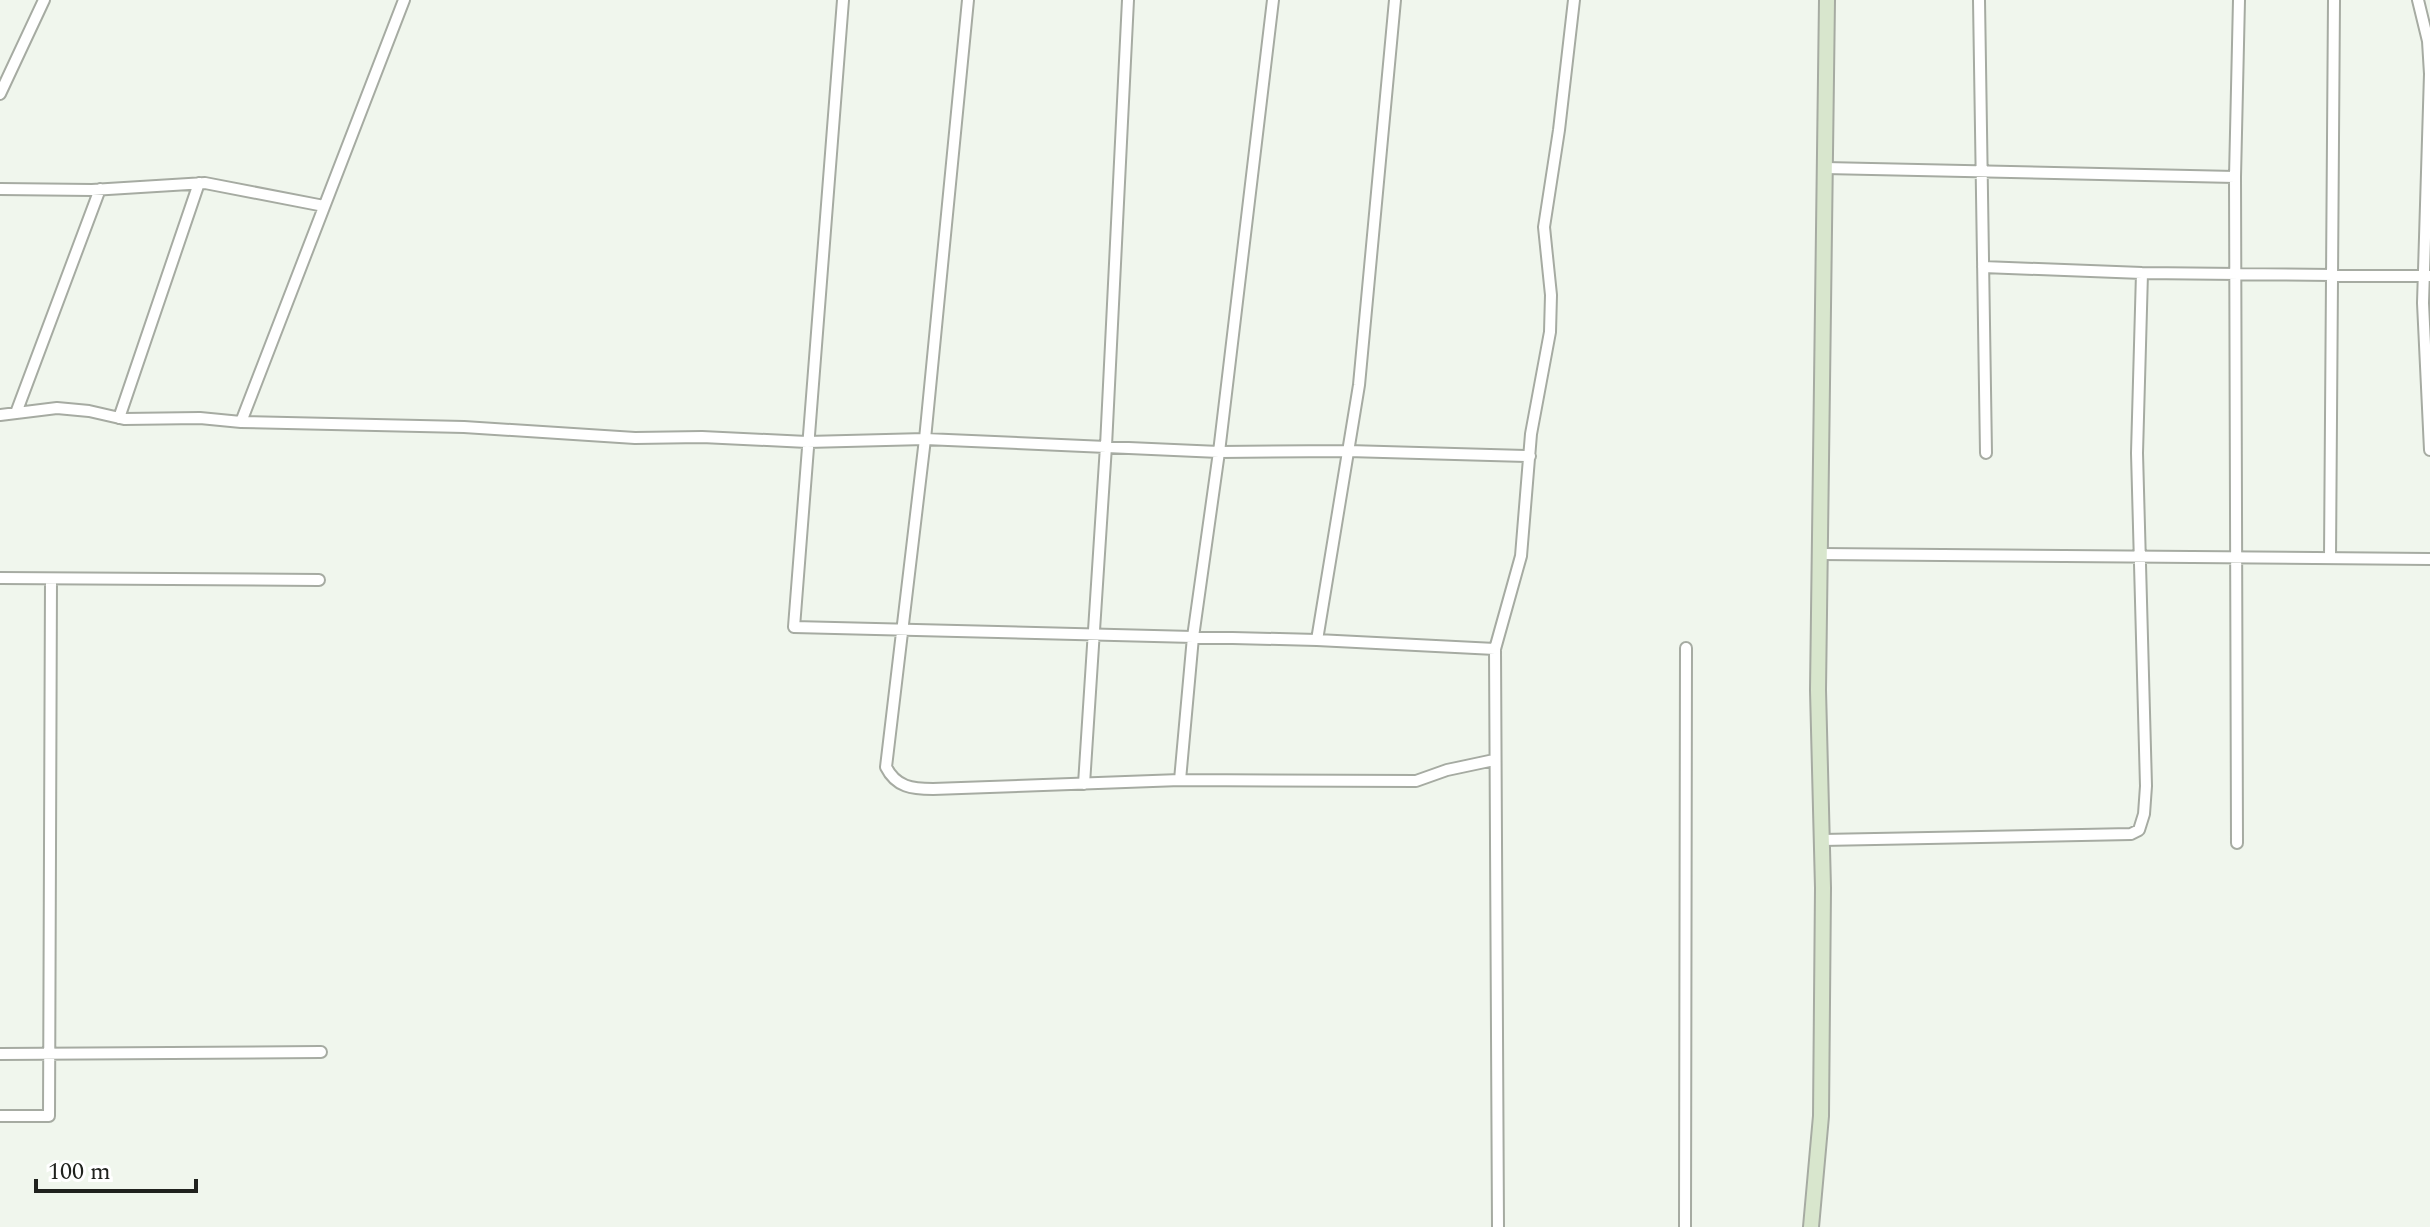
<svg xmlns="http://www.w3.org/2000/svg" width="2430" height="1227" font-family="Spectral,serif">
<rect width="100%" height="100%" fill="#f0f6ed"/>
<g fill="none" stroke-linecap="round" stroke-linejoin="round">
<g stroke="#a6aba2" stroke-width="14">
<path id="street" d="M843 0 794 627 1317 640 1495 649 1521 556 1531 434 1550 332 1551 295 1544 227 1559 130 1574 0
M968 0 925 439 886 767C896 787 912 789 933 789L1180 780 1416 781 1447 770 1494 760
M1979 0 1986 453
M2418 0 2428 41 2430 74 2423 303 2430 450
M0 94 44 0
M1825 168 2235 177
M0 189 92 190 205 183 324 206
M1983 267 2142 273 2429 276
M16 413 100 189
M0 415 57 408 89 411 124 419 200 418 241 422 464 427 635 438 702 437 807 442 925 439 1219 452 1348 451 1530 456
M119 418 199 183
M241 422 404 0
M1820 554 2430 559
M2330 558 2334 0
M0 578 319 580
M1317 640 1359 385 1395 0
M1495 649 1498 1227
M1180 780 1193 637 1219 452 1273 0
M1084 784 1106 446 1128 0
M1822 840 2131 834 2139 830 2144 814 2146 786 2137 453 2142 273
M2237 843 2235 177 2239 0
M0 1054 321 1052
M0 1116H49L51 579
M1685 1227 1686 648"/>
</g>
<g stroke="#a6aba2" stroke-width="18">
<path id="secondary" d="M1811 1227 1821 1116 1823 888 1818 690 1827 0"/>
</g>
<use href="#street" stroke="#fff" stroke-width="10"/>
<use href="#secondary" stroke="#d8e6cd" stroke-width="14"/>
</g>
<path d="M36 1179v12h160v-12" fill="none" stroke="#20221e" stroke-width="4"/>
<text x="48" y="1179" font-size="24" fill="#20221e" stroke="#ffffff" stroke-width="6" paint-order="stroke">100 m</text>
</svg>
